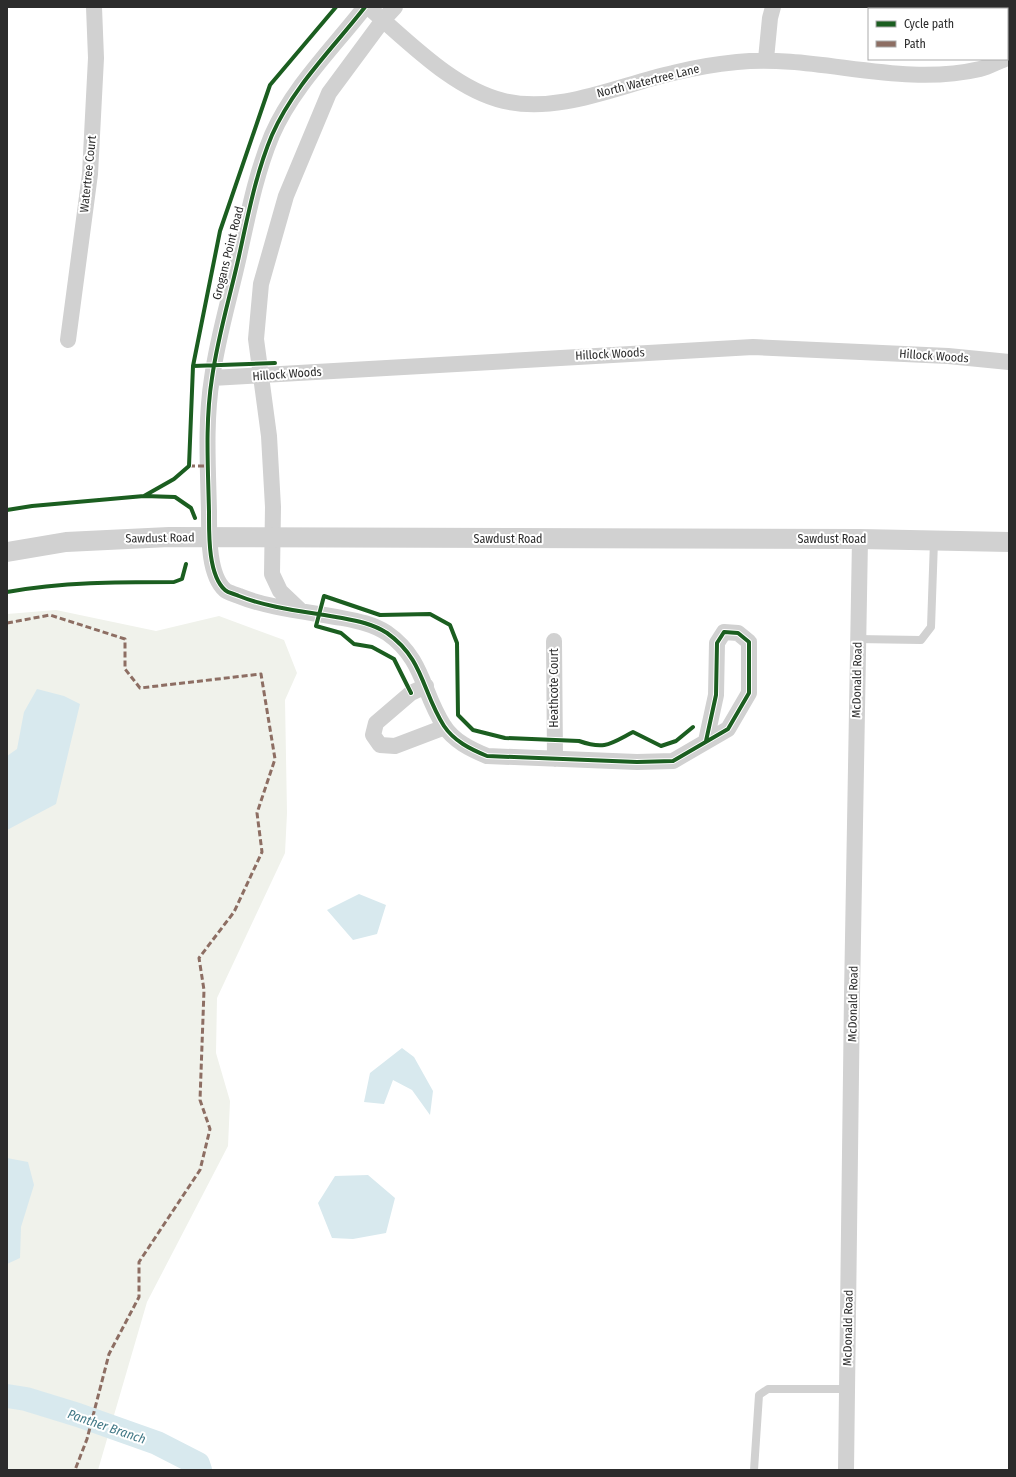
<svg xmlns="http://www.w3.org/2000/svg" width="1016" height="1477" font-family="'Fira Sans Condensed',sans-serif">
<rect width="100%" height="100%" fill="#fff"/>
<path fill="#f0f2eb" d="M56 610 156 631 219 616 284 640 297 673 285 700 287 813 285 853 217 998 216 1053 230 1101 228 1146 147 1302 98 1470H7V614Z"/>
<path fill="#d8e9ee" d="M37 689 64 696 80 704 56 804 7 830V756L17 749 24 712Z
M359 894 386 905 377 934 353 940 327 910Z
M402 1048 414 1057 433 1091 430 1115 412 1090 393 1080 384 1104 364 1102 370 1073Z
M7 1158 28 1162 34 1185 21 1227 20 1258 7 1264Z
M368 1175 395 1198 386 1233 353 1239 332 1238 318 1203 335 1176Z"/>
<g fill="none" stroke-linecap="round" stroke-linejoin="round">
<path stroke="#d8e9ee" stroke-width="24" d="M7 1396 26 1399 78 1415 157 1443 198 1464 200 1470"/>
<path stroke="#d1d1d1" stroke-width="8" d="M857 639 921 640 931 627 934 541
M754 1470 759 1395 768 1389H847"/>
<path stroke="#d1d1d1" stroke-width="16" d="M365 7C333 48 293 87 272 135 256 173 248 215 239 256 230 297 218 335 212 378 205 422 208 467 209 512 209 534 208 575 225 590 228 593 235 594 239 596 268 608 309 612 342 618 358 621 373 624 387 633 424 659 422 692 444 726 454 741 470 749 487 756L637 762 673 761 728 729 749 693V642L738 633 724 632 717 643 716 695 706 741
M368 7C407 40 453 89 504 101 560 114 619 85 673 73 693 68 716 64 737 62 817 54 899 88 980 69 988 67 997 62 1005 59
M766 59 770 18 773 7
M68 340 90 174 96 58 94 7
M212 378 753 347 948 356 1009 362
M300 610 280 591 272 574 273 507 269 436 256 339 261 284 286 196 329 93 383 20 395 7
M554 641 555 759
M426 686 411 693 376 723 373 735 380 745 395 746 445 727
M846 1470C850 1160 853 849 860 539"/>
<path stroke="#d1d1d1" stroke-width="20" d="M7 552 66 542 169 537 860 539 1009 542"/>
<path stroke="#8d6e63" stroke-width="3" stroke-dasharray="6 3" stroke-linecap="butt" d="M189 466H208
M7 623 50 615 125 639V669L140 688 261 674 275 759 257 813 262 852 234 912 199 958 204 990 200 1100 210 1129 200 1170 139 1262V1297L109 1354 87 1439 75 1470"/>
<g stroke="#fff" stroke-width="6">
<path id="cycleway" d="M365 7C333 48 293 87 272 135 256 173 248 215 239 256 230 297 218 335 212 378 205 422 208 467 209 512 209 534 208 575 225 590 228 593 235 594 239 596 268 608 309 612 342 618 358 621 373 624 387 633 424 659 422 692 444 726 454 741 470 749 487 756L637 762 673 761 728 729 749 693V642L738 633 724 632 717 643 716 695 706 741
M193 366 275 363
M144 496 174 479 189 466 193 366 220 231 270 85 336 7
M7 510 32 506 144 496 175 497 191 508 195 518
M7 592C62 582 118 582 174 582L182 579 186 564
M411 693 394 659 372 647 354 644 341 633 316 626 324 596 380 615 430 614 450 625 457 643 458 715 473 730 505 738 579 741C605 750 610 744 633 732L661 746 676 741 693 727"/>
</g>
<use href="#cycleway" stroke="#1b5e20" stroke-width="4"/>
</g>
<g text-anchor="middle" stroke-width="4" stroke-linejoin="round" paint-order="stroke">
<g font-size="12" fill="#2c2c2c" stroke="#fff">
<text transform="translate(648 81) rotate(-14)" y="4">North Watertree Lane</text>
<text transform="translate(88 174) rotate(-84)" y="4">Watertree Court</text>
<text transform="translate(228 253) rotate(-76)" y="4">Grogans Point Road</text>
<text transform="translate(610 354) rotate(-3)" y="4">Hillock Woods</text>
<text transform="translate(934 356) rotate(4)" y="4">Hillock Woods</text>
<text transform="translate(287 374) rotate(-4)" y="4">Hillock Woods</text>
<text transform="translate(160 538) rotate(-1)" y="4">Sawdust Road</text>
<text x="508" y="543">Sawdust Road</text>
<text x="832" y="543">Sawdust Road</text>
<text transform="translate(857 680) rotate(-89)" y="4">McDonald Road</text>
<text transform="translate(554 688) rotate(-90)" y="4">Heathcote Court</text>
<text transform="translate(853 1004) rotate(-89)" y="4">McDonald Road</text>
<text transform="translate(848 1328) rotate(-89)" y="4">McDonald Road</text>
</g>
<g font-size="13" font-style="italic" fill="#417886" stroke="#fff">
<text transform="translate(107 1426) rotate(19)" y="5">Panther Branch</text>
</g>
</g>
<rect width="1016" height="1477" fill="none" stroke="#2c2c2c" stroke-width="16"/>
<rect x="868" y="8" width="140" height="52" fill="#ffffff" stroke="#ababab"/>
<rect x="876" y="21" width="20" height="6" fill="#1b5e20" stroke="#ababab"/>
<text x="904" y="28" font-size="12" fill="#2c2c2c">Cycle path</text>
<rect x="876" y="41" width="20" height="6" fill="#8d6e63" stroke="#ababab"/>
<text x="904" y="48" font-size="12" fill="#2c2c2c">Path</text>
</svg>
